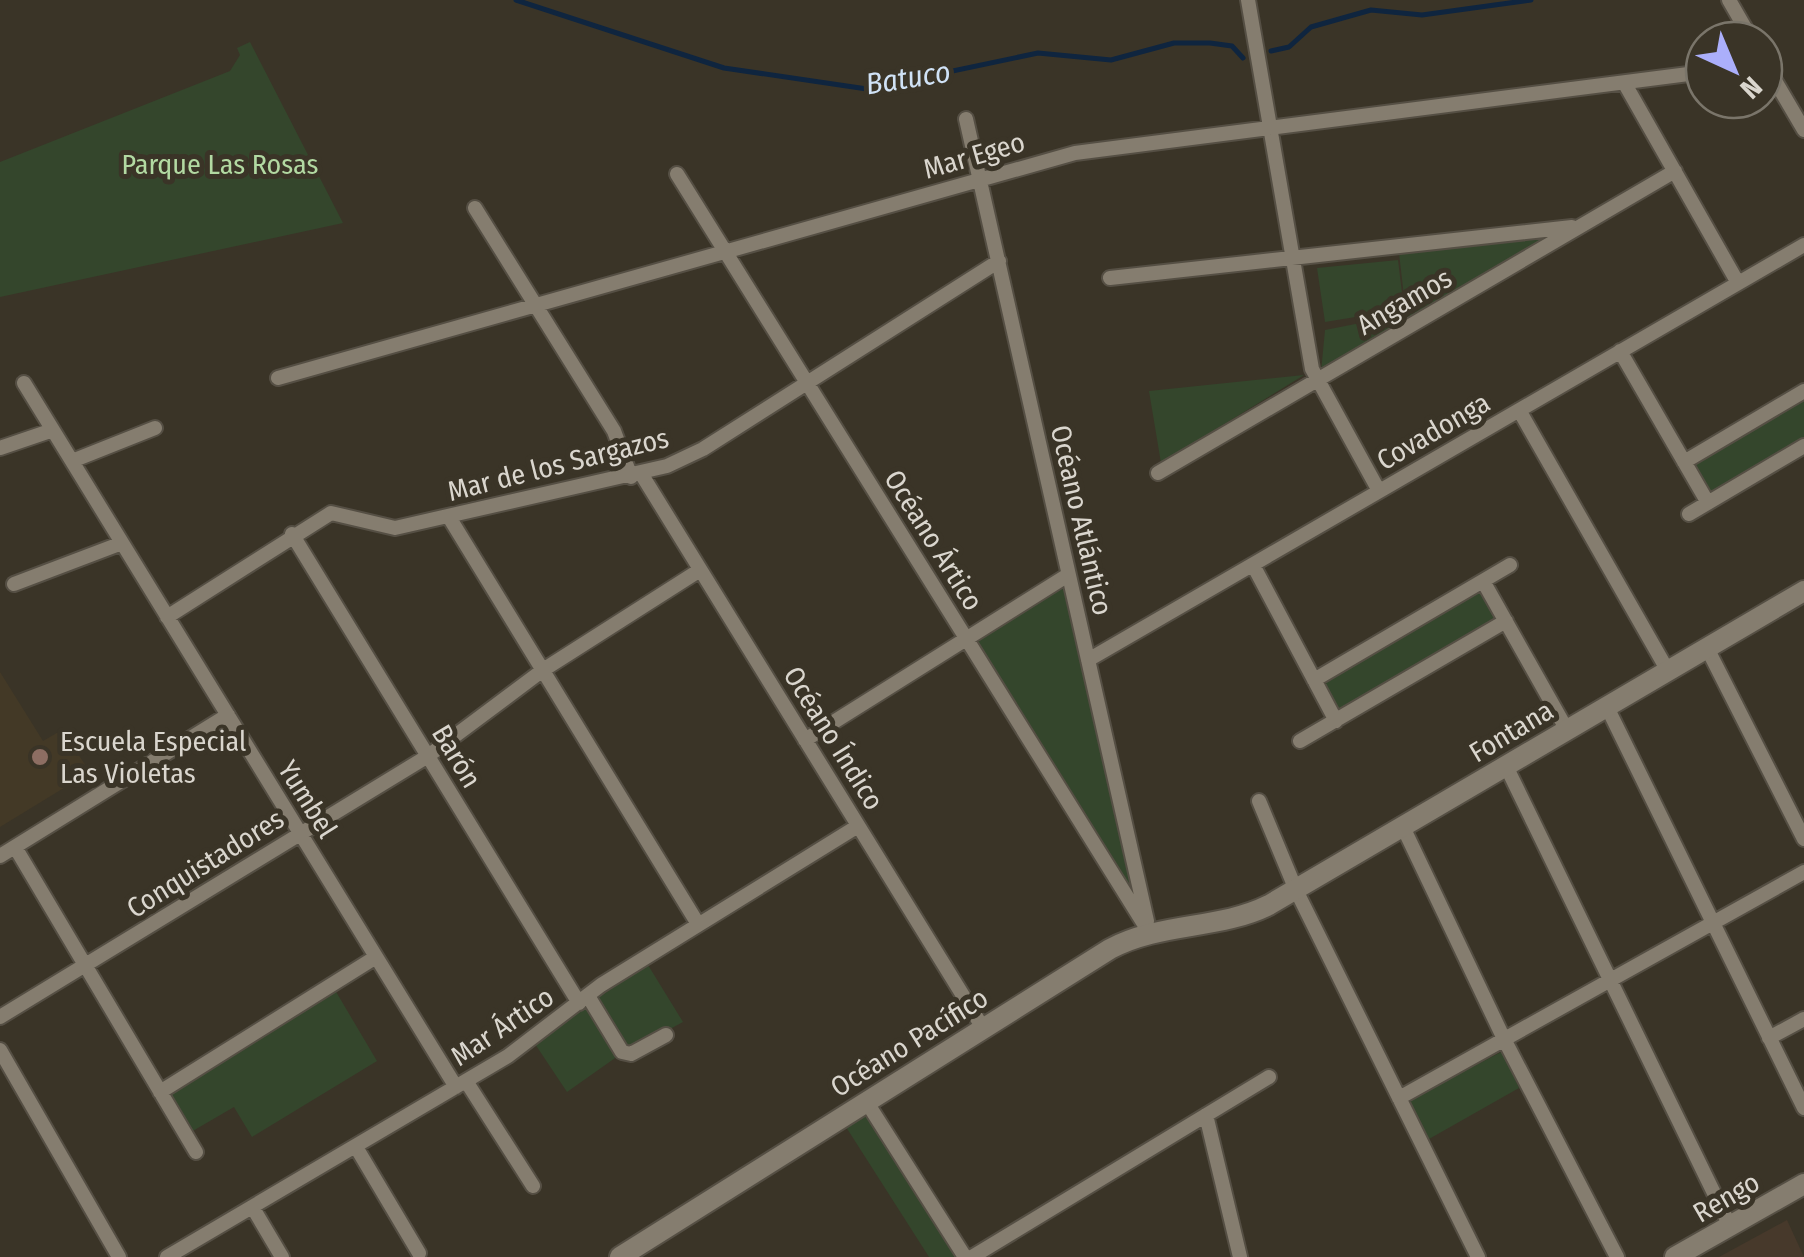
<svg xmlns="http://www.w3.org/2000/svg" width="1804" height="1257" font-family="'Fira Sans Condensed',sans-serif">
<rect width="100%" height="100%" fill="#3a3427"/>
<path fill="#47392b" d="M1787 1220 1804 1257H1719Z"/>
<path fill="#433926" d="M0 672 43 741 62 730 90 772 0 827Z"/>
<path fill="#34462c" d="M250 42 343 223 0 297V162L230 71 240 55 237 48Z
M1561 233 1321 372 1325 330 1406 314 1399 253Z
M1398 260 1404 309 1325 322 1317 268Z
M1304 375 1161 463 1149 391Z
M1804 398V439L1709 495 1693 464Z
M1064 587 1139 906 973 640Z
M1483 590 1497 618 1340 712 1324 681Z
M648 965 683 1022 633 1049 626 1047 596 999Z
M335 990 377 1061 252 1137 234 1107 191 1132 168 1094Z
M587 1003 618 1056 567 1092 535 1044Z
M1503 1051 1519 1088 1429 1139 1409 1100Z
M865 1115 957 1257H929L846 1127Z"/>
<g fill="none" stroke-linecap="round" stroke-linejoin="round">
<path stroke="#0f253f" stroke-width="5" d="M516 0 724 68 867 89 1038 53 1111 60 1174 43H1210L1232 46 1243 58
M1271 51 1289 47 1311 27 1371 10 1422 15 1531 0"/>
<g stroke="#554f44" stroke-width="18">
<path id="street" d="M1248 0 1312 369 1379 491
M1729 0 1752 40
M1764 62 1804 130
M1625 84 1738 283
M966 119 1147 921
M677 174 1149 932
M475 208 614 431 631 477
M1110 278 1572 227
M1620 351 1708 503
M278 378 1075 153 1704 72
M24 383 456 1087
M1519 410 1668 671
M0 448 53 430
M72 461 155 428
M1684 462 1804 391
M1158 473 1675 171
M642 475 983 1028
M1689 514 1804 446
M449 517 698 924
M292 534 579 1003
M1253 565 1336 721
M1483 581 1567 730
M14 584 122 543
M167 617 331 513 395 528 667 466 703 449 999 261
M1707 648 1804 839
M1088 660 1804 245
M1314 680 1510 565
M1607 707 1804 1108
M805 740 1068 575
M1300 741 1506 621
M1506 766 1730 1226
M1259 801 1296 890 1478 1257
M1403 827 1504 1039 1617 1257
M15 847 196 1152
M0 856 228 715
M588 996 622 1052 631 1054 666 1035
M0 1017 428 756 543 670 700 570
M1769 1038 1804 1019
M0 1050 119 1257
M466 1081 533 1186
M160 1092 376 957
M1399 1098 1804 872
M866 1101 965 1257
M1206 1115 1240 1257
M356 1147 419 1253
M253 1208 282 1257
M167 1257 508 1056 601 985 858 826
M972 1257 1269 1077"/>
</g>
<g stroke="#554f44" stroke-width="24">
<path id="secondary" d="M620 1257 1110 949C1160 922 1219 930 1269 905L1804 591
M1675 1257 1804 1184"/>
</g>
<use href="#street" stroke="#857d6f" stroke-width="14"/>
<use href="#secondary" stroke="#857d6f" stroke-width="20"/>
</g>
<circle fill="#8d6e63" stroke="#3a3427" stroke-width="4" cx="40" cy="757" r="10"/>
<g text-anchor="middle" stroke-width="10" stroke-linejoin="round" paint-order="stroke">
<g font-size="28" fill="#dad6ce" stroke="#3a3427">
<text transform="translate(974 155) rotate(-16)" y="10">Mar Egeo</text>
<text transform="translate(1404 301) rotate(-30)" y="10">Angamos</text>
<text transform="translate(1433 431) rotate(-30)" y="10">Covadonga</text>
<text transform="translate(558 464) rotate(-14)" y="10">Mar de los Sargazos</text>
<text transform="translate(1082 520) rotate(77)" y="10">Océano Atlántico</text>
<text transform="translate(934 540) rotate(58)" y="10">Océano Ártico</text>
<text transform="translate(1511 731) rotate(-31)" y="10">Fontana</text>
<text transform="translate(834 738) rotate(58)" y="10">Océano Índico</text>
<text transform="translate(457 756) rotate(59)" y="10">Barón</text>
<text transform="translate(308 799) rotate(58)" y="10">Yumbel</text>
<text transform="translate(205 863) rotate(-32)" y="10">Conquistadores</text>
<text transform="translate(502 1026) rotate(-34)" y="10">Mar Ártico</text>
<text transform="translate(909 1042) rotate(-32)" y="10">Océano Pacífico</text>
<text transform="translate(1726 1197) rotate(-30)" y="10">Rengo</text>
</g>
<g font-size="28" fill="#b2d9a2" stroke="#3a3427">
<text x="220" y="174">Parque Las Rosas</text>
</g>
<g font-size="28" fill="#dad6ce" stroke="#3a3427" text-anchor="start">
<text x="60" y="751">Escuela Especial<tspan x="60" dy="32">Las Violetas</tspan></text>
</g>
<g font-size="30" font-style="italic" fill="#d0e2f6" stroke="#3a3427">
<text transform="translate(908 78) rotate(-9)" y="10">Batuco</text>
</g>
</g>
<g transform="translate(1734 70) rotate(136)"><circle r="48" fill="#3a3427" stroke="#7a756a" stroke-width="2.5"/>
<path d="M0-8L18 38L0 25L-18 38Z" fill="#abaffb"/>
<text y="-15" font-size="28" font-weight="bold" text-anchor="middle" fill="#dad6ce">N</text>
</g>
</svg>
